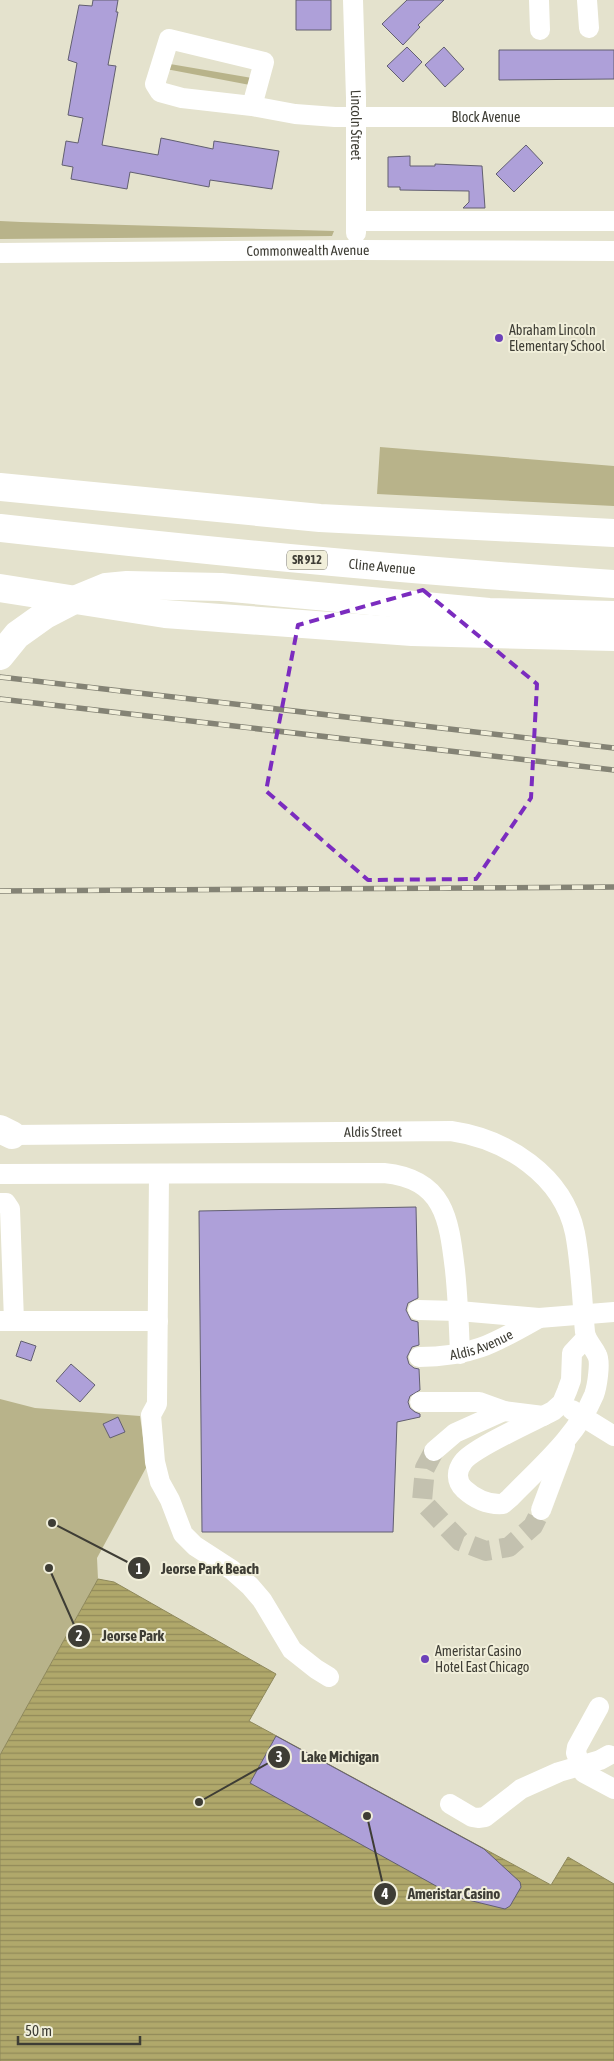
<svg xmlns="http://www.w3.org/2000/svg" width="614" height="2061" font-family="'Asap Condensed',sans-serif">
<defs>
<pattern id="water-rules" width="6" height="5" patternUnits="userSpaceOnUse" patternTransform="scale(1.25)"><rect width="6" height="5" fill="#b0a86b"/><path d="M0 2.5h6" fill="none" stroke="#918a59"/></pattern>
</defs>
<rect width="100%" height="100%" fill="#e4e2cd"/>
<path fill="#b8b38a" d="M170 64 252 78 250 85 166 69Z
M0 221 21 222 334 231 332 236 0 239Z
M380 447 614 466V506L377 494Z
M0 1399 35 1408 140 1416 147 1466 97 1558 98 1579 0 1755Z"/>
<path fill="url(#water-rules)" stroke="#8e885b" d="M98 1579 114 1582 276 1674 249 1721 551 1885 568 1857 614 1884V2061H0V1755Z"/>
<path fill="#aea0d9" stroke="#625f70" d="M93 0H118L116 12H118L108 65 116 66 102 145 158 155 161 138 213 149 214 141 279 151 272 189 210 180 209 187 130 172 127 189 71 179 73 167 62 165 66 141 78 143 83 118 68 115 77 63 68 60 79 5 92 6Z
M296 0H331V30H296Z
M407 0H444L418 25 420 27 403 45 382 24Z
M407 47 422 62 403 82 387 66Z
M444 47 464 69 445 87 425 65Z
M499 50H614V79L499 80Z
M526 145 543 163 514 192 496 174Z
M410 156V166H435V164L482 166 485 208H463L469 202V191L400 190V187H388V157Z
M416 1207 418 1298 408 1303 406 1310 411 1320 418 1322 419 1345 412 1347 407 1357 409 1364 414 1368 419 1369 420 1390 410 1396 408 1402 410 1408 415 1412 420 1414V1417L397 1422 393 1532H202L199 1211Z
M21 1341 36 1346 31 1361 16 1356Z
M71 1364 95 1385 80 1402 56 1381Z
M118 1417 125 1432 110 1438 103 1424Z
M276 1736 484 1849 520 1882 521 1887 510 1906 505 1909 456 1897 250 1783Z"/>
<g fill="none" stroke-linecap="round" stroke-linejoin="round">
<path stroke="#c3c1af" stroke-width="20" stroke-dasharray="20 10" stroke-linecap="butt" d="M434 1451 425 1468 422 1501 460 1541 486 1551 509 1547 533 1526 541 1510"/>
<g stroke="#fff" stroke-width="20">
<path id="s1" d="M353 0 356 98V233"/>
<path d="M539 0 540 30"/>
<path d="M587 0 589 28"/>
<path id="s2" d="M252 106 264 62 169 39 155 84 160 92 182 98 252 106 295 114 335 117H614"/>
<path d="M356 221H614"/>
<path id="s3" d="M0 253 356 250 614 251"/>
<path id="s4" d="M12 1135 451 1131C506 1139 563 1175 575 1233 581 1264 582 1300 585 1332 586 1341 593 1346 597 1355 601 1362 597 1387 594 1395 577 1436 540 1467 510 1498L503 1504C489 1505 475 1499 464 1489 456 1481 456 1471 463 1462 473 1448 534 1421 553 1411L562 1403 567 1391 571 1380 572 1353 586 1338"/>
<path d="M0 1174 384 1173C445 1179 449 1220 455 1270 458 1298 459 1326 460 1354"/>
<path d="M159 1174 157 1404 151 1415 155 1462 160 1482 170 1500 183 1534 195 1546 232 1570 250 1586 262 1600 292 1650 316 1669 329 1677"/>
<path d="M0 1203H6L10 1209 14 1321"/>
<path d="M418 1310 459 1311 539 1318 614 1312"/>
<path d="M0 1321H158"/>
<path id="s5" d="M419 1357C472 1357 495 1343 539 1318"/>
<path d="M420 1402H479L504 1411 543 1416"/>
<path d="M572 1410 614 1436"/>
<path d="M434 1451 455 1433 504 1411"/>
<path d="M541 1510 565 1446"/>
<path d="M599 1707 577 1747 576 1753 584 1773 614 1789"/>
<path d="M450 1804 472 1817 478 1818 485 1817 521 1789 559 1772 600 1760 609 1755"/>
</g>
<g stroke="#fff" stroke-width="28">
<path d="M0 487 320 518 614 533"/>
<path id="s6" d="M0 528C204 551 409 571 614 584"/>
<path d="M0 588 165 614 412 632 614 637"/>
<path d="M0 656 17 635 45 615 72 601 106 587 127 585 221 587 489 612 614 615"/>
<path d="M0 1129 12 1135"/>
</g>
<g stroke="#848375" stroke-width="5.5">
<path id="rail" d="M0 677 614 748
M0 699 614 770
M0 891 614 887"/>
</g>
<use href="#rail" stroke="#f1efda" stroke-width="4" stroke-dasharray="11" stroke-linecap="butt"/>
</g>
<path fill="none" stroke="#7b2cbf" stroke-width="4" stroke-dasharray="10 6" stroke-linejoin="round" d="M423 590 537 684 531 798 476 879 368 880 266 791 298 625Z"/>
<g fill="#6c41b9" stroke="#f1efda" stroke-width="2">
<circle cx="499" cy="338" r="5"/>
<circle cx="425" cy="1659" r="5"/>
</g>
<g text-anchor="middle" stroke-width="4" stroke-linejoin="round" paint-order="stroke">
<rect fill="#f1efda" stroke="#747266" stroke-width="1" x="287" y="550.5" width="40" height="19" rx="4"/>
<g font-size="12" font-weight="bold" fill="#3e3d35">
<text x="307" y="564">SR 912</text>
</g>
<g font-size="14" fill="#3e3d35" stroke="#f1efda">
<text dy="5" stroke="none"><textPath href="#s2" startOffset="528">Block Avenue</textPath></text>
<text dy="5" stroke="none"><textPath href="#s1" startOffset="125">Lincoln Street</textPath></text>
<text dy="5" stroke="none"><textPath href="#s3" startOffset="308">Commonwealth Avenue</textPath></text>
<text dy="5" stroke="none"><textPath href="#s6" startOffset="384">Cline Avenue</textPath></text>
<text dy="5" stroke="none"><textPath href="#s4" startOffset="361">Aldis Street</textPath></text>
<text dy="5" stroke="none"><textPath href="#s5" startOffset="64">Aldis Avenue</textPath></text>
</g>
<g font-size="14" fill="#3e3d35" stroke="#f1efda" text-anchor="start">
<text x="509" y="335">Abraham Lincoln<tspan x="509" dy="16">Elementary School</tspan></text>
<text x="435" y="1656">Ameristar Casino<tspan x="435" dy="16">Hotel East Chicago</tspan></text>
</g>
</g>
<path fill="none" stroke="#3e3d35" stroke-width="2" d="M52 1523L139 1568M49 1568L79 1636M199 1802L279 1757M367 1816L385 1894"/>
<g fill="#3e3d35" stroke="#f1efda" stroke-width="2">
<circle cx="52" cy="1523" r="5"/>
<circle cx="49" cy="1568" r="5"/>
<circle cx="199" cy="1802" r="5"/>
<circle cx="367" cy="1816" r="5"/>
<circle cx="139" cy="1568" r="12"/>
<circle cx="79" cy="1636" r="12"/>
<circle cx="279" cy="1757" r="12"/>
<circle cx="385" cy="1894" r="12"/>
</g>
<g font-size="15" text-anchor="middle" font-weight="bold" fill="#fff">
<text x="139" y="1574">1</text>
<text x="79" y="1641">2</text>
<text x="279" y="1762">3</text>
<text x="385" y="1899">4</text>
</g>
<g font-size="15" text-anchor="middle" font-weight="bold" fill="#3e3d35" stroke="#f1efda" stroke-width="4" stroke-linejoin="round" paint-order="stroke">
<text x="210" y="1574">Jeorse Park Beach</text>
<text x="133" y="1641">Jeorse Park</text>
<text x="340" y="1762">Lake Michigan</text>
<text x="454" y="1899">Ameristar Casino</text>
</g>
<path d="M18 2036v8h122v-8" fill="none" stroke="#3e3d35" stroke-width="2.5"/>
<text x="25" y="2036" font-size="15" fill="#3e3d35" stroke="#f1efda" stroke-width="4" paint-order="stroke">50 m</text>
</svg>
